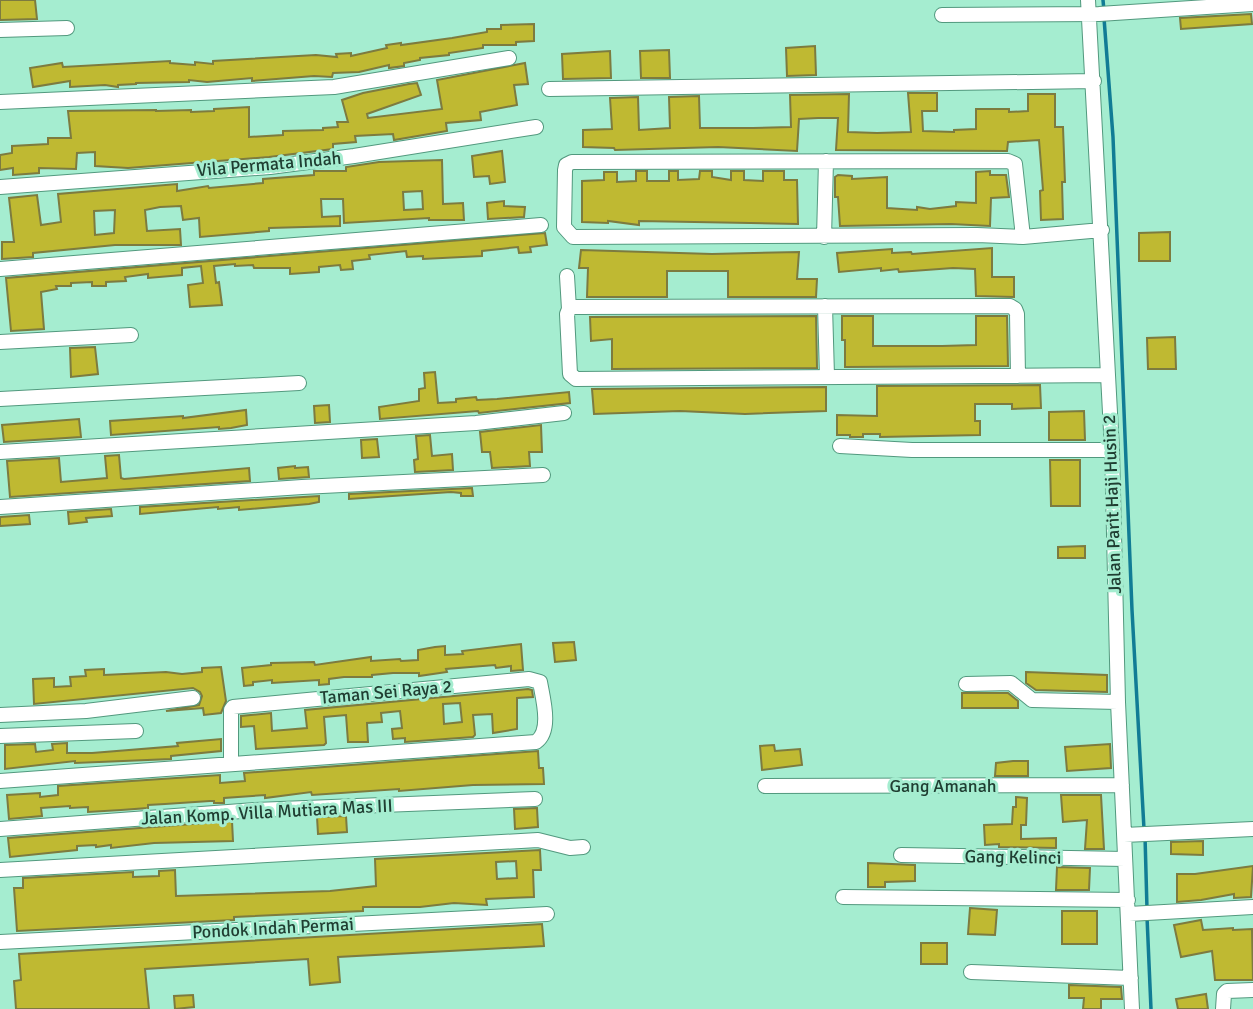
<svg xmlns="http://www.w3.org/2000/svg" width="1253" height="1009" font-family="Signika,sans-serif">
<rect width="100%" height="100%" fill="#a5edd0"/>
<g fill="none" stroke-linecap="round" stroke-linejoin="round">
<path stroke="#117c95" stroke-width="3.5" d="M1103 0 1104 11
M1104 18 1113 137 1132 610 1144 829
M1145 836 1147 909
M1147 917 1151 1009"/>
</g>
<path fill="#bfb932" stroke="#7d7b3f" stroke-width="2" fill-rule="evenodd" d="M0 0H35L37 19 0 20Z
M1251 14 1252 24 1181 29 1180 18Z
M534 24V41L516 42V45H483V48L449 53V55L420 58V60L404 63V66L389 68V65L359 72 333 73 332 77 314 76 252 81V78L207 82 189 80V82L136 83V84L118 85V87L105 85 70 87V81L33 87 30 68 62 63 63 67 170 61V63L195 65V62L213 64V61L316 55 337 57 336 54 351 53V56L387 48 386 45 401 43V45L452 38 487 32V29H501V25Z
M815 46 816 75 787 76 786 48Z
M669 50 670 78H641L640 51Z
M610 51 611 78 563 79 562 54Z
M525 63 528 84 514 85 517 105 480 112 481 120 446 123 447 131 394 140 393 134 355 136 356 142 333 144V149L269 157 128 168 95 166V152L77 153 76 169 39 168V173L13 175V168L0 170V155L12 153V146L48 144V138H71L68 111 156 110V111L191 110V112L214 111V109L249 107V137L283 135V131L323 130V128L338 127 337 122H348L342 100 363 93 409 84 417 83 421 95 367 114 368 118 442 109 437 80Z
M908 93H937V111H922L923 131 954 132V130L976 129V109H1009V112L1028 111V94H1055V127H1063L1065 182H1062L1063 219 1041 220 1040 191 1043 190 1039 140 1008 142 1007 151 836 150 838 118H818L799 119 797 151 718 147 615 150 614 148 583 147V130L612 129 610 98 638 97 639 130 670 128 669 97 699 96 700 128H753L791 127 790 95 849 94 848 132 877 133 911 132Z
M502 151 505 182 490 184 489 176 474 177 472 156Z
M442 160 443 204 463 203 464 220H429V218L344 223 343 199H321L322 217 340 216V226L269 228V231L200 237 199 218 183 220 181 206 160 207 145 210 147 231 180 229 181 245H115L33 253V257L2 259V242H14L9 198 37 195 41 225 61 222 58 194 177 184V191L208 186 209 188 263 183V179L314 175V171H346V167L379 162ZM422 191 423 209 404 210 403 192ZM115 210 114 233 95 235 94 211Z
M636 171H647V181H669V171H678V180L699 179 700 171H712V177L731 180V171H744V180L763 181V171H784V180H797L798 224 639 221V225L608 221V223L582 222V181L604 180V172H617V182L636 181Z
M990 171V175H1006L1009 197 991 198 990 226 951 224 840 226 838 197H835V177L838 175 852 176V179L887 177V208L917 210V207L930 209 956 206V202L976 203V172Z
M504 201V206L525 207 524 217 488 219 487 203Z
M1170 232V261H1139V233Z
M545 233 547 245 530 247 531 252 519 253 518 247 482 251V256L423 259V256L407 257 406 251 369 255 370 259 352 261 353 269 341 270 340 265 319 267V272L290 274V268H254L253 265 235 266V264L214 266 216 283 219 282 222 305 190 307 188 285 203 283 201 266 182 268V275L148 278V274L125 277 126 281 106 282V286H92V282L71 283V286H56L57 289 41 292 44 329 11 331 6 278Z
M992 248V277H1014V297L976 296 975 269 953 268 899 272 898 269 881 271V268L839 272 837 253 892 249V253L911 252 912 254Z
M581 250 712 254 799 252 797 279H817L816 297H728V271H667V297H587L588 268H579Z
M816 316 817 368 612 369V339L591 341 590 317Z
M842 316H873V346H942L976 345V316H1007L1008 366 845 367V340H842Z
M1175 337 1176 369H1148L1147 338Z
M95 347 98 374 71 377 70 348Z
M435 372 438 403 456 402V399L476 397 477 400 497 399 569 392 570 403 479 413 478 411 380 419 379 407 419 401V389L425 388 424 373Z
M1040 385 1041 408 1012 409V404H975V421H980V435L880 437V434H863V437H850V435H837V415L877 416V386Z
M826 387V411L745 414 680 411 594 414 592 389Z
M329 405 330 422 315 423 314 406Z
M246 410 247 425 231 428 219 429V427L111 435 110 421 183 416V418Z
M1084 411 1085 440H1049V412Z
M79 419 81 437 4 442 2 425Z
M541 425 542 452H529L530 466 492 468 490 452H482L480 432Z
M430 435 432 456 452 454 453 470 415 472 414 460 418 459 416 436Z
M377 439 379 457 362 458 361 440Z
M119 455 121 478 124 479 249 468 250 481 10 497 7 461 59 458 61 482 107 478 105 456Z
M1050 460H1080V506H1051Z
M295 466V468L308 467 309 477 279 479 278 468Z
M472 488 473 496H461V493L451 492 349 499V494Z
M319 496V502L309 504 239 510V507L218 509V507L140 514V507Z
M111 509 112 516 86 518 87 522 69 524 68 512Z
M29 515 30 524 0 526V517Z
M1085 546V558H1058V547Z
M574 642 576 660 555 662 553 643Z
M521 644 523 670 511 671V666L496 668 495 665 446 669 447 672 419 676V673H393L372 675V677H344L329 679V684L319 685V680L272 683V680L253 682V685L244 686 242 668 271 665V663L314 662 315 665 371 657V661L400 659 401 661 418 660V650L435 647 445 646V655L463 654 462 651Z
M221 667 226 701 221 713 204 715 203 708 166 711 199 705 202 696 200 692 193 688 34 704 33 679 54 678V687L71 686 70 677 86 676 85 670 104 669V675L166 672 182 674 202 672V668Z
M1026 672 1107 675V692L1036 690 1026 683Z
M528 689 532 690 533 697 517 698V729L493 733 492 714 473 715 475 735 473 737 405 742V738L393 739 392 729 402 728 400 711 381 713 382 722 367 723 368 742H348L346 715 324 717 326 743 324 745 256 749 254 726 241 727V716L271 713 272 731 307 728 305 710ZM460 703 462 722 444 724 443 704Z
M962 693H1008L1018 701V708H962Z
M221 739V751L171 756V759L75 763V761L5 769V745L35 744 36 752 53 750 52 744 67 743V753H92L178 746 177 743Z
M1110 744 1111 768 1067 771 1065 747Z
M774 745 775 751 800 749 802 765 762 770 760 746Z
M538 751 539 768H543L544 784 473 785 399 791V789L312 795 311 792 265 798V795L224 798V803H214V801H210L165 804 148 805V808L121 810 88 812V807L70 808V806L41 808 42 816 9 819 7 795 40 793V797L58 795V786L220 775V783L245 781 244 773Z
M1013 761H1028V776H995L996 763Z
M1061 795H1101L1104 849H1085L1087 820 1063 822Z
M1016 797 1027 798 1026 825H1021V839L1056 838V848L999 847V844L985 845 984 825 1012 824 1013 807H1016Z
M537 808 538 827 515 829 514 809Z
M346 816 347 832 318 834 317 817Z
M232 821 233 841 154 843 111 848V845L96 847V845L77 846V850L10 857 8 838Z
M1203 841V855L1171 854V842Z
M540 850 541 870H533L534 897 486 899 487 905 454 903 420 907H363V911L234 917V920L17 931 14 888H23V878L133 872V877L159 876V871L175 870 176 896 330 891 376 886 375 859ZM516 861 517 878 497 879 496 862Z
M868 863 915 865V881L885 882V887H868Z
M1253 866 1251 897 1234 898V894L1201 900 1177 902V874H1195Z
M1057 867 1090 868 1089 890H1056Z
M970 908 997 910 995 935 968 934Z
M1062 911H1097V944H1062Z
M1201 920 1203 930 1233 928V930L1252 929 1253 980H1215L1212 951 1181 957 1174 925Z
M542 924 544 946 338 957 340 982 310 985 308 959 145 969 149 1009H16L14 981 21 980 19 954Z
M921 943H947V964H921Z
M1069 985 1121 987 1122 999H1101V1009H1083L1084 998H1069Z
M1206 994 1208 1009H1178L1176 999Z
M193 995 194 1007 175 1009 174 996Z"/>
<g fill="none" stroke-linecap="round" stroke-linejoin="round">
<g stroke="#52997e" stroke-width="16">
<path id="minor" d="M1088 0 1112 450 1118 702 1132 1009
M942 15 1099 14 1253 4
M0 30 67 28
M549 89 1094 81
M0 102 334 87 509 58
M0 187 270 167 354 156 536 127
M824 237 826 161
M1023 237 1015 164 1008 161 572 162 566 165 565 170 564 227 573 237 977 235 1023 237 1102 230
M0 269 541 225
M567 276 569 309
M825 306 827 376
M0 342 131 335
M1018 376 1017 314 1015 309 1010 306 574 307 569 309 567 314 570 374 576 379C753 377 929 377 1106 375
M0 399 299 383
M840 446 912 450H1112
M0 452 476 423 564 413
M0 507 302 487 543 475
M966 684 1011 683 1032 700 1118 702
M0 715 86 711 193 698
M0 736 136 731
M0 781 536 742C552 731 543 699 540 682L529 679 233 707 231 710V764
M765 786 1122 785
M0 829 255 810 535 799
M1124 835 1253 829
M901 855 1125 859
M0 870 538 840 570 848 583 847
M843 897 1128 900
M1129 914 1253 907
M0 942 547 914
M971 972 1131 978
M1223 1009 1224 994 1227 991 1253 990"/>
</g>
<use href="#minor" stroke="#fff" stroke-width="14"/>
</g>
<g text-anchor="middle" stroke-width="6" stroke-linejoin="round" paint-order="stroke">
<g font-size="18" fill="#203e32" stroke="#a5edd0">
<text transform="translate(269 164) rotate(-5)" y="6">Vila Permata Indah</text>
<text transform="translate(1112 504) rotate(-92)" y="6">Jalan Parit Haji Husin 2</text>
<text transform="translate(386 692) rotate(-5)" y="6">Taman Sei Raya 2</text>
<text x="943" y="792">Gang Amanah</text>
<text transform="translate(267 812) rotate(-3)" y="6">Jalan Komp. Villa Mutiara Mas III</text>
<text transform="translate(1013 857) rotate(1)" y="6">Gang Kelinci</text>
<text transform="translate(273 928) rotate(-3)" y="6">Pondok Indah Permai</text>
</g>
</g>
</svg>
